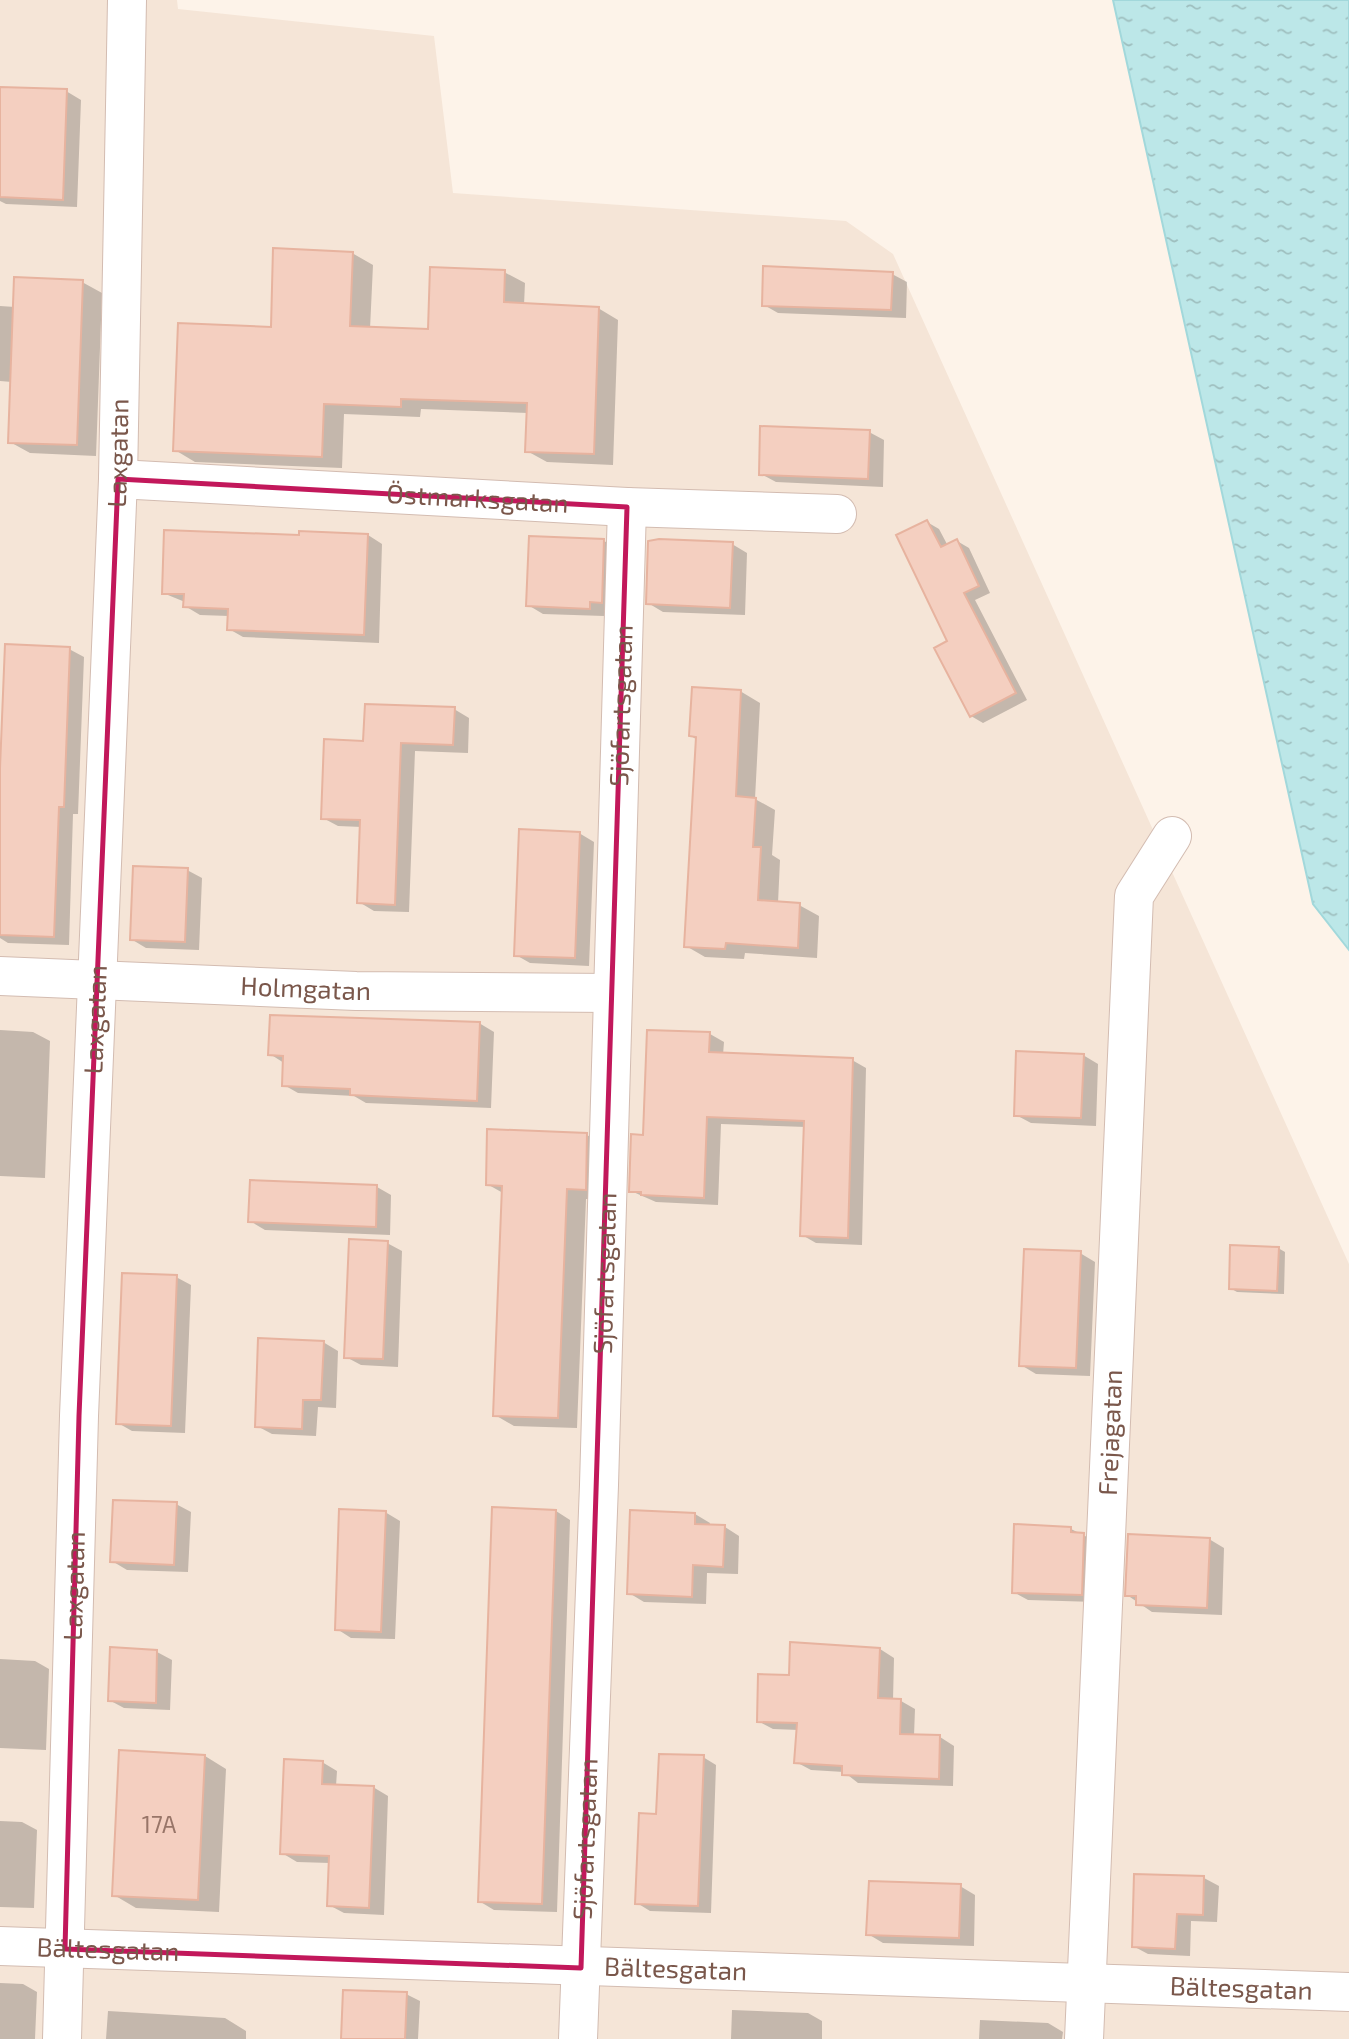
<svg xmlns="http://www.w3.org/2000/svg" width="1349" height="2039" font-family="'Exo 2',sans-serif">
<defs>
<pattern id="water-ripples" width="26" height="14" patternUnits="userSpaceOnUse" patternTransform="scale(1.75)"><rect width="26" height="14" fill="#bce7e8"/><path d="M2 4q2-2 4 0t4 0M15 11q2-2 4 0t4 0" fill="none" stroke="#9ebebe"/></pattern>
</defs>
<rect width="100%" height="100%" fill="#fdf3e9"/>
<path fill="#f5e5d7" d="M0 0H177L178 9 434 36 453 193 846 221 893 254 1349 1264V2039H0Z"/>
<path fill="url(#water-ripples)" stroke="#a2d8db" stroke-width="2" d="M1113 0H1349V950L1313 904Z"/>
<path fill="#0003" d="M0 88 66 91 81 100 77 207 6 204 0 201Z
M352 253 373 265 370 329 430 331 504 272 525 283 524 305 598 308 618 320 613 465 547 462 527 451 528 413 421 409 420 417 344 414 342 468 195 462 175 450 272 329Z
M892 274 907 282 906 318 778 313 764 305Z
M82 282 102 293 96 456 30 453 10 442 12 382 0 381V306L15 307Z
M869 432 884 440 883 487 776 482 761 474Z
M927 522 939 529 948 546 957 541 969 548 990 593 975 600 1027 700 983 723 971 716 949 642Z
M368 535 382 544 379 643 243 637 229 629V616L200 615 185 606V602L163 593 301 537Z
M604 541 619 549 617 610H604V616L543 614 528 605Z
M732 544 747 553 745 615 663 612 648 603Z
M69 649 84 657 78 814H73L69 945 8 943 0 938V815Z
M740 691 760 703 755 799 775 810 772 855 780 860 778 903 799 905 819 916 817 958 745 953 744 959 705 957 686 946 697 740 690 735Z
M454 709 469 718 468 753 415 751 409 912 374 911 359 902 362 827 338 826 323 818 365 743Z
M579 833 594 842 589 966 530 963 516 955Z
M187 870 202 878 199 950 146 948 131 939Z
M479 1023 494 1032 491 1108 366 1103 354 1096 298 1093 284 1085V1063L270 1054Z
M0 1030 33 1032 50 1041 45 1178 0 1176Z
M710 1034 724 1042 723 1055 852 1060 866 1068 862 1245 816 1243 802 1235 806 1127 721 1124 718 1205 656 1202 631 1191 645 1137Z
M1083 1055 1098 1064 1096 1126 1031 1123 1016 1115Z
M587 1135 606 1146 605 1200 586 1199 577 1428 514 1426 495 1415 503 1193 487 1184Z
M377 1187 391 1195 390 1235 265 1230 250 1221Z
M387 1243 402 1251 398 1367 361 1365 346 1357Z
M1278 1248 1285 1252 1284 1294 1237 1292 1230 1288Z
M1080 1253 1095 1262 1090 1376 1036 1374 1021 1365Z
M176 1277 191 1285 185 1433 132 1431 118 1423Z
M323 1342 338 1351 336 1408 318 1407 316 1436 272 1434 257 1426Z
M176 1504 191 1512 188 1572 127 1570 112 1561Z
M556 1511 570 1520 557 1912 494 1910 479 1901Z
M385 1512 400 1521 395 1639 351 1638 337 1629Z
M695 1514 710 1523 709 1526 725 1527 739 1536 738 1574 707 1573 706 1604 644 1602 629 1593Z
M1071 1529 1099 1543 1096 1602 1028 1600 1013 1592Z
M1209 1539 1224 1548 1222 1615 1152 1612 1127 1595Z
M880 1649 894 1658 893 1700 901 1701 915 1709 914 1736 940 1737 954 1746 953 1786 858 1783 844 1772 811 1770 796 1762 799 1730 773 1729 758 1721 791 1677Z
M157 1652 172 1660 170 1710 124 1708 109 1700Z
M0 1659 35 1661 49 1669 46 1750 0 1748Z
M205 1756 226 1769 219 1912 136 1908 114 1895Z
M703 1757 716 1765 711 1913 650 1911 637 1903 658 1816Z
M322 1762 337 1771 336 1786 373 1787 388 1796 384 1915 344 1913 329 1905 330 1863 297 1862 282 1853Z
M0 1821 22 1822 37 1830 34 1908 0 1907Z
M1204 1878 1219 1886 1217 1922 1191 1921 1190 1956 1148 1954 1133 1946Z
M960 1886 975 1895 974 1946 883 1943 868 1934Z
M0 1983 23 1984 37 1992 35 2039H0Z
M406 1994 420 2001 418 2039H343Z
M732 2010 808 2013 822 2021V2039H731Z
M108 2011 225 2018 246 2031V2039H106Z
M980 2020 1048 2023 1063 2032 1062 2039H979Z"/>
<path fill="#f4cfc0" stroke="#e7b39f" stroke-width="2" d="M0 87 67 89 63 200 0 197Z
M273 248 353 252 350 326 428 329 430 267 505 270 504 302 599 307 594 454 525 452 527 403 401 399V407L324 404 322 457 173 451 178 323 271 327Z
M763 266 893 272 891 310 762 306Z
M14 277 83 280 77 445 8 443Z
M760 426 870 430 868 479 759 475Z
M927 520 941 547 957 539 979 586 964 593 1016 693 970 717 934 648 947 641 896 535Z
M164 530 299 535V531L368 534 364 635 227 630 228 609 183 607 184 594H162Z
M529 536 604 539 602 603 590 602V609L526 606Z
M659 539 733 542 730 608 646 604 648 541Z
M5 644 70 647 64 807H59L54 937 0 935V768Z
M692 687 741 690 736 796 756 798 753 847H761L758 900 800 903 798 948 726 943 725 949 684 947 696 737 689 736Z
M365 704 455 707 453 745 401 743 395 905 357 903 360 820 321 819 324 739 363 741Z
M519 829 580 832 575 958 514 956Z
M133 866 188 868 185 942 130 940Z
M270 1015 480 1022 477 1101 350 1095V1089L282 1086 283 1056 268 1055Z
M647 1030 710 1032 709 1052 853 1058 848 1238 800 1236 804 1121 707 1117 704 1198 641 1195V1192H629L631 1134 643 1135Z
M1016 1051 1084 1054 1081 1118 1014 1116Z
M487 1129 587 1133 586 1190 567 1189 558 1418 493 1416 502 1186 486 1185Z
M250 1180 377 1185 376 1227 248 1222Z
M349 1239 388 1241 383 1359 344 1358Z
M1230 1245 1279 1247 1277 1291 1229 1289Z
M1024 1249 1081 1251 1076 1368 1019 1366Z
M122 1273 177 1275 171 1426 116 1424Z
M258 1338 324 1341 321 1400H303L302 1429 255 1427Z
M113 1500 177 1502 174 1565 110 1562Z
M492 1507 556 1510 542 1904 478 1902Z
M339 1509 386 1511 381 1632 335 1630Z
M630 1510 695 1513V1524L725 1525 723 1567 693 1565 692 1597 627 1594Z
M1014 1524 1071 1527V1532L1084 1533 1082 1595 1012 1593Z
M1128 1534 1210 1538 1207 1608 1136 1605V1596H1125Z
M790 1642 880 1648 878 1698 901 1699 900 1734 940 1735 939 1779 842 1775V1766L794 1763 797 1723 757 1722 758 1674 789 1675Z
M110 1647 157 1650 156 1703 108 1701Z
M119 1750 205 1755 198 1900 112 1896Z
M659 1754 704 1755 698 1906 635 1904 639 1813 656 1814Z
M284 1759 323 1761 322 1784 374 1786 369 1908 327 1906 329 1856 280 1854Z
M1134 1874 1204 1876 1203 1915 1177 1914 1175 1949 1132 1947Z
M869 1881 961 1884 959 1938 866 1935Z
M343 1990 407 1992 405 2039H341Z"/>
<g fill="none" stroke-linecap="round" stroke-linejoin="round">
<g stroke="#d3bcb1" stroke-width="40">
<g id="minor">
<path id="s1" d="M118 479 627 507 837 514"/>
<path id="s2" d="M0 976 356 991 613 993"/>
<path id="s3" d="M0 1946 1349 1992"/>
<path id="s4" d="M62 2039 79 1416 118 479 127 0"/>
<path id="s5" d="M578 2039 599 1485 627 507"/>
<path id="s6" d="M1084 2039 1134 896 1172 836"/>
</g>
</g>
<use href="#minor" stroke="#fff" stroke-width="38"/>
</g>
<path fill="none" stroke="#c2185b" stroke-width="5" stroke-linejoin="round" d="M118 479 627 507 581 1968 65 1949 79 1416Z"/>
<g text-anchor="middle" stroke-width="7" stroke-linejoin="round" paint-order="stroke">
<g font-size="23" fill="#987568">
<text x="159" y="1833">17A</text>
</g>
<g font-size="26" fill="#7a574b" stroke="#fff8f1">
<text dy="9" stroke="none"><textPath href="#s4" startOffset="1587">Laxgatan</textPath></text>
<text dy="9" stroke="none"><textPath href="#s1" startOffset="360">Östmarksgatan</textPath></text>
<text dy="9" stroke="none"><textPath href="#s5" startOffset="1334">Sjöfartsgatan</textPath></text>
<text dy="9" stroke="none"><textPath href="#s2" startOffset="306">Holmgatan</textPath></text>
<text dy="9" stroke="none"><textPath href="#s4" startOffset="1020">Laxgatan</textPath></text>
<text dy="9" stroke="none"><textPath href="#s5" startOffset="766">Sjöfartsgatan</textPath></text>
<text dy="9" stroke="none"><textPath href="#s6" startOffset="607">Frejagatan</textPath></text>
<text dy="9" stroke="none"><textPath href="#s4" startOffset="453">Laxgatan</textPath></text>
<text dy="9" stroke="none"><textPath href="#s5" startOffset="200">Sjöfartsgatan</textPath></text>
<text dy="9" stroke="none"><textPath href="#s3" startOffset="108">Bältesgatan</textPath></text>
<text dy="9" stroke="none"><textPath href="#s3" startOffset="676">Bältesgatan</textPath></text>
<text dy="9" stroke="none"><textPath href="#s3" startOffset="1242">Bältesgatan</textPath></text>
</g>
</g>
</svg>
